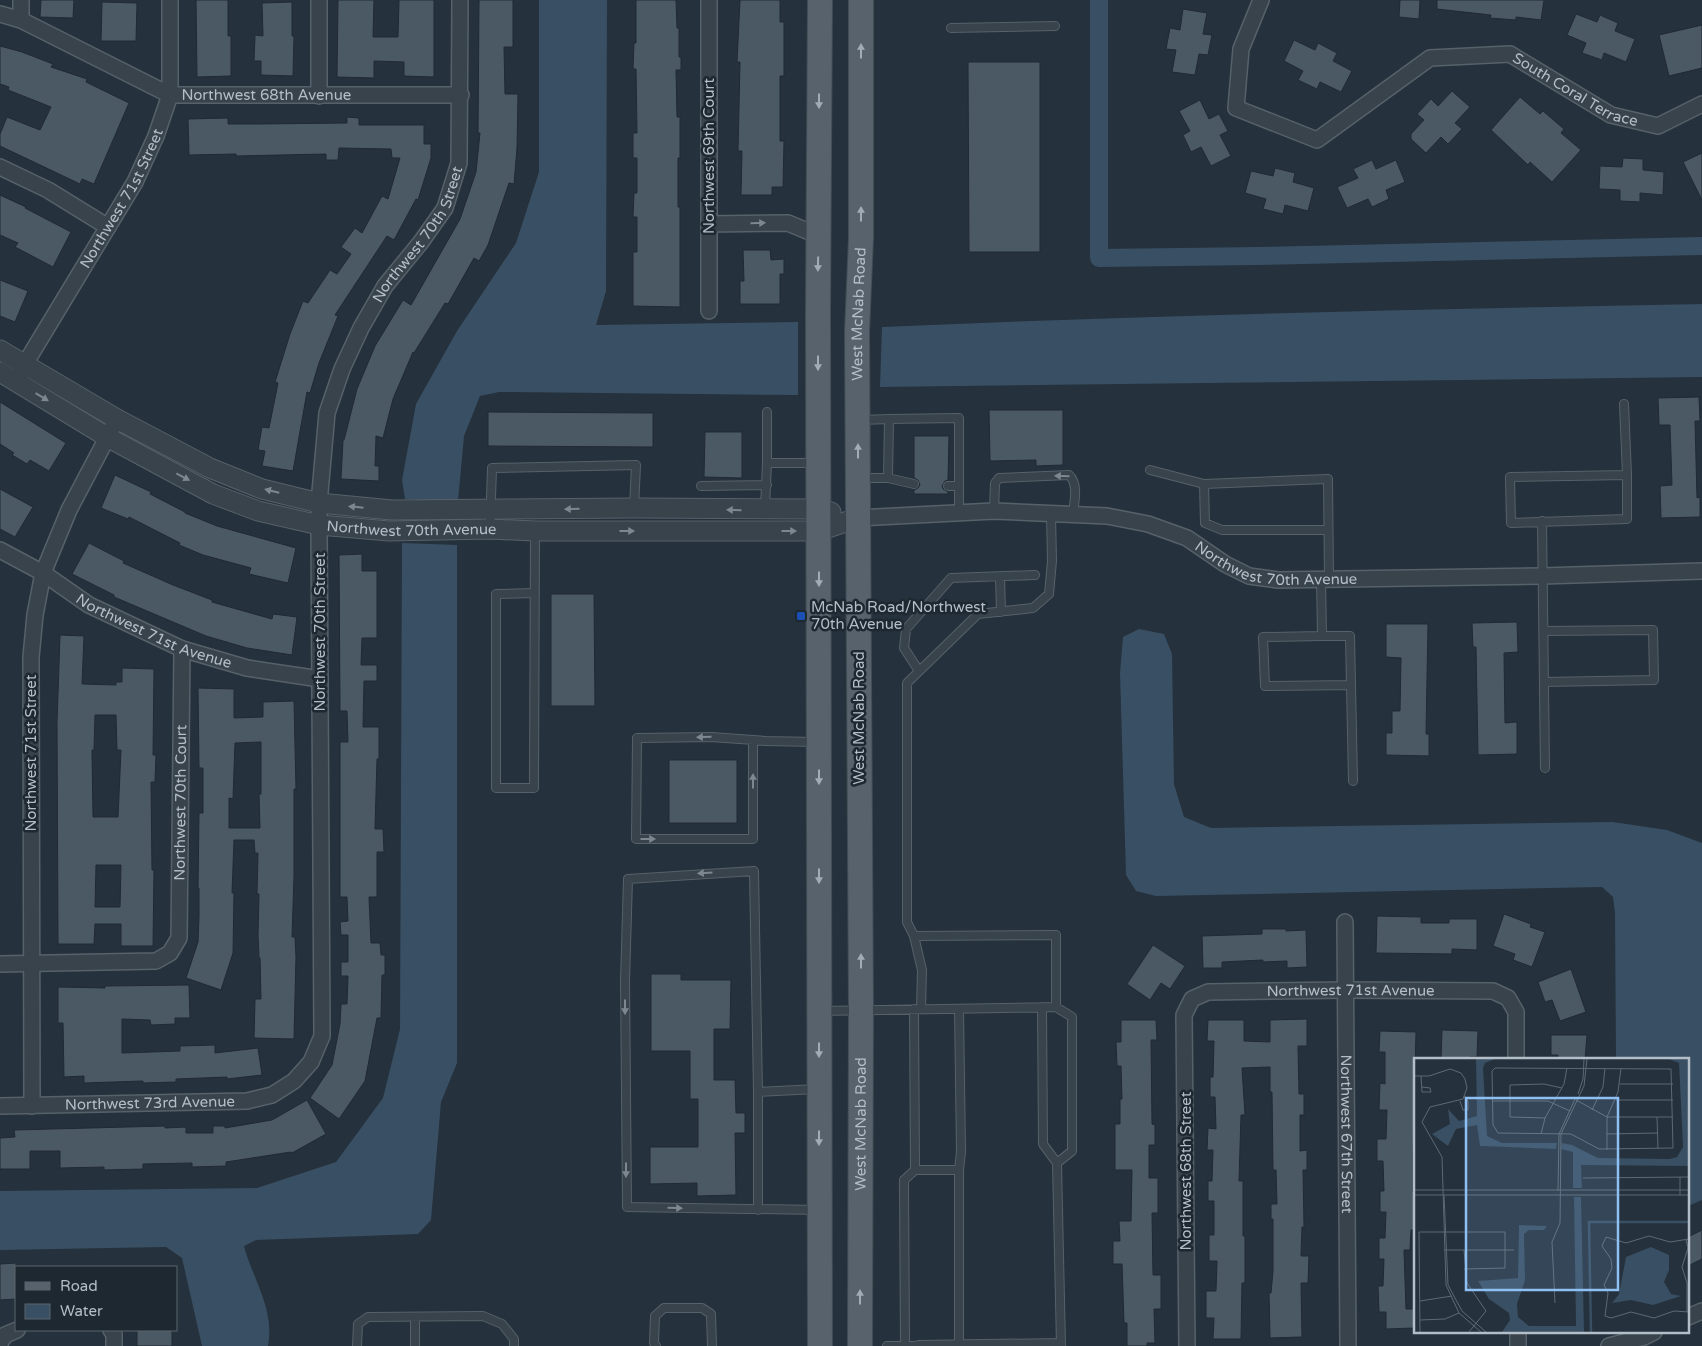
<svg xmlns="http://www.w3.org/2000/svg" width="1702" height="1346" font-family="'Varela Round',sans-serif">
<rect width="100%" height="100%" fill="#25313c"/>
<path fill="#394f63" d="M539 0H607L606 291 596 325 798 322V395L499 392 480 396 464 436 458 501 405 499 402 480 416 404 457 331 516 243 539 172Z
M1702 304V377L880 387 882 327C1155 315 1429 309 1702 304Z
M402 543 457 545V1063L441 1102 431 1220 418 1234 256 1240 244 1246C253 1280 275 1309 268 1346H202L182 1258 166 1247 0 1250V1191L257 1188 336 1162 383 1098 400 1029Z
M1139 629 1164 634 1172 654 1174 784 1184 817 1211 828 1613 822 1667 830 1702 843V1200L1688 1206V1060H1616L1615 913 1613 897 1602 887 1156 896 1136 891 1126 875 1120 673 1123 637Z"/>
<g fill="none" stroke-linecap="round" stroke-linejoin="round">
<path stroke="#394f63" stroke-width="18" d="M1099 0V258L1257 256 1702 246"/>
</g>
<path fill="#4b5965" stroke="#202a33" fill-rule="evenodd" d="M41 0H74L73 18 40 17Z
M196 0H228V36H231V76L197 77Z
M338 0H374L373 37H398L399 0H434V77L404 76V62L374 61V78L337 77Z
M479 0H513V47H504L505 94H518L517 148 514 184 509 183 488 245 479 261 474 258 448 304 445 303 414 353 413 352 393 399 383 438 376 436 375 466H379V481L341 479 343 440H344L357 389 375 346 403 300 411 305 460 219 476 172 480 133H478Z
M636 0H676L677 28H679V57H681V70H676L677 117H680V158H678V207H680V307L633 306V252H637V217H633L634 193H637V158H633V133H637L636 69H633L634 43H636Z
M740 0H780V22H784V76H780V141H784L783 187H772V195H741L742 151H738L740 62H737Z
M1400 0H1420L1419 19 1399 17Z
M1437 0H1544L1541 20 1516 17V20L1490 18 1491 15 1437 9Z
M102 2 137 3 136 41H101Z
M292 2V36H294L293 76 261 75V61H254L255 35 263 36 262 3Z
M1183 9 1207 13 1203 34 1212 35 1208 55 1199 54 1195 75 1172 72 1176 50 1166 49 1170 28 1180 30Z
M1576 14 1597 22 1600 15 1618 23 1615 31 1635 39 1626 62 1604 53 1602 60 1582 53 1586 43 1567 35Z
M1702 25V68L1669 76 1659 35Z
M1294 40 1315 50 1318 43 1337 53 1333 61 1352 71 1341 92 1320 82 1317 89 1298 80 1303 71 1284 61Z
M0 46 22 52 53 64 51 67 87 79 86 82 129 103 94 184 82 179 80 184 0 146V134L7 117 40 130 51 107 8 90 9 87 0 84Z
M968 62H1040V252H969Z
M1452 91 1470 107 1455 123 1462 129 1448 144 1441 137 1426 153 1411 139V134L1424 120 1417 114 1431 99 1438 106Z
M1520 97 1540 114 1543 111 1564 129 1561 133 1581 150 1552 182 1530 162 1528 165 1491 130Z
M1200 100 1209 119 1219 114 1228 131 1220 135 1231 156 1211 166 1201 147 1191 152 1183 135 1190 131 1179 111Z
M347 117 359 118V125H424V144H431V158L418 200 416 199 394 240 387 236 335 315 338 316 319 363 310 393 307 392 293 471 262 466 265 451 258 450 262 427 269 428 278 383 275 382 290 334 303 301 308 303 330 270 337 274 351 254 341 247 355 228 362 233 382 196 388 199 400 158H392L391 149 339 148 338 160H326V154L236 156V154L189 155 188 119 228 118V124H260L347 123Z
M1702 153V200L1683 162Z
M1623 158 1643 159V170L1664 172 1663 195 1640 193V202L1620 201V190L1599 189 1600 166 1622 167Z
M1372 160 1376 169 1396 160 1405 182 1386 190 1389 199 1372 207 1368 199 1347 208 1337 187 1358 178 1353 169Z
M1275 168 1295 173 1293 182 1314 188 1308 211 1285 205 1283 214 1263 209 1266 199 1245 193 1251 171 1273 176Z
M0 195 26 207 25 208 71 232 53 267 15 247 18 243 0 235Z
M743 250H770L771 260 784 259V274H780V304H740V281H744Z
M0 280 28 291 15 322 0 316Z
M1699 397 1700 421H1695L1697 498 1700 497V517L1661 518 1660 486 1672 485 1670 425H1659L1658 398Z
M0 402 66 443 49 471 30 460 27 464 12 455 14 453 0 444Z
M989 410H1063V465L1036 466V460L990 461Z
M488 412 653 413V447L488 446Z
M705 432H742V478L704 477Z
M914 436H949L948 480 945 481 942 486 943 489 948 492V494H914V490L918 488 920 485 918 480 914 478Z
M115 475 151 492 150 494 185 512V513L217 526 296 548 288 583 249 574 251 568 203 555 179 545 180 543 129 517 128 519 101 508Z
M0 489 33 507 15 537 0 529Z
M89 543 124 561 123 563 173 585 212 600V602L272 619 273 614 297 617 292 655 247 648 206 636 114 597V595L72 574Z
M362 554V571H377V638H362L361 665H377V681H364L363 727H379V759H377L375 829H383L384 852H377V897H369L371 943H380L381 955H385V975H382L381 1018H377L365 1081 339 1119 310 1098 332 1065 340 1024 341 1004H347L348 976H341V962H348V935H341L340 922 348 921 347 897H340V742H348L347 711H340L339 555Z
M551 594H594L595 706H551Z
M1517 622 1518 652 1504 653 1505 723 1517 722V754L1478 755 1476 647H1473L1472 623Z
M1386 624H1428L1426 734H1429V756L1386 755V733H1392V711H1400L1401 658 1386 657Z
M60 635 84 636 82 684 116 685V682H122V668L154 669 153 755H156L155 782H151L152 870H154L153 946H121V924H95L94 944H58L57 723ZM95 715H116L117 750H121L118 817H93L92 750H94ZM96 865H121L120 907H95Z
M198 688 234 689V718L263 717V702L294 701 296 789H294V876L292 937H295L296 957 294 1039 254 1038 255 999H261L260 958H259L258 935 259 894H257L258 853H255L254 840H234L232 893H234L233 953 221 990 186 978 198 942 199 916V888H198L199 813H203V768H199ZM261 742V794H259L260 828H229V798L233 799 235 743Z
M669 760H737V823H669Z
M1504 914 1531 924 1530 927 1545 932 1532 967 1513 960 1515 954 1493 946Z
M1377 916 1421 917V923H1449V919H1477V950L1452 949V954L1376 953Z
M1262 929H1286V931L1306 930 1307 967 1287 968V961L1263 962V960L1222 962V968H1203L1202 936 1262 934Z
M1153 945 1185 966 1170 989 1161 983 1150 1000 1127 984Z
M1571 969 1586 1012 1560 1021 1552 1000 1545 1002 1538 982Z
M651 974H681V980H731L730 1029H714V1080H735L736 1113H745V1133H735L736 1195 697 1196V1183L650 1184V1147H698V1099H690V1051H651Z
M189 985 190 1018H175V1024L151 1025 150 1020 122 1019V1053L180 1051V1046L215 1045V1053L258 1048 262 1075 227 1079V1077L176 1079V1082L143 1083V1081L84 1083V1076L64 1077 63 1023H58V987L105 988V986Z
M1307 1019V1046H1298L1299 1094H1304V1115H1300V1151L1307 1150V1170H1303L1304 1227H1302L1301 1256H1309L1308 1283H1301L1302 1337 1270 1338 1269 1293H1271L1273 1271V1219H1271V1204H1277L1276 1170H1273L1272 1092H1270V1067L1242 1068 1245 1115H1241L1239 1181H1243V1236H1245V1283H1242L1241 1339H1213L1214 1318H1206V1291H1216L1217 1261H1209V1235H1214V1201H1208V1181H1212L1213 1150H1207L1208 1128 1216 1129 1215 1097H1210V1077H1213L1214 1041H1207L1208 1020H1244V1041L1270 1042V1020Z
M1121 1020H1156L1157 1040H1151L1152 1124 1155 1125V1145H1149V1178H1158V1213H1152L1153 1275H1161V1309H1154L1155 1343H1147V1346H1127V1323H1124L1122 1264H1113V1241H1120L1119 1221H1131L1132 1170H1115V1124H1120V1099H1122L1121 1066H1117L1116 1042H1121Z
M1442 1030 1478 1031 1477 1057H1470V1060H1441Z
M1380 1031 1416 1032 1413 1155V1192H1415L1414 1230H1411L1410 1250H1404L1406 1309H1414V1328L1386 1329V1312H1379L1378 1286H1383L1384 1259H1379V1238H1385L1386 1212H1380V1191H1384L1383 1161H1377V1139H1386L1387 1110H1379L1380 1083 1385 1084V1052H1379Z
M1551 1035H1587L1585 1060H1558V1055H1551Z
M307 1100 326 1134 292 1153 291 1152 226 1162V1166L192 1167V1163L143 1164V1169L104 1170V1167L60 1168V1151H30V1169H0V1138L15 1137 14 1130 165 1126V1128L186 1127V1133H213V1126H225V1128L272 1120Z
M1702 1230V1259L1688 1266V1237Z
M16 1263V1299L0 1300V1264Z
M137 1330H172V1346H137Z"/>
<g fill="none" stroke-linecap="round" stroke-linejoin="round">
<g stroke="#57616a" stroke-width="10">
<path id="service" d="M951 28 1055 26
M1624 404 1627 475 1510 477 1511 523 1627 519V475
M767 412V463H817
M861 420 889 419
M1150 470 1204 484 1328 479 1329 579
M860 478H888L914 484
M888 478 889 419 959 418V513
M1204 484 1205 523 1222 530H1328
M701 486 767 485
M948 486H959
M765 508 767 463
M994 511 995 483 999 478 1069 475C1079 484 1074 502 1073 515
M1051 514 1052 561 1049 594 1033 608 978 614 907 683V922L914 936 1056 935V1007L1072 1017V1151L1057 1163 1061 1346
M1542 521 1545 768
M490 529 492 468 636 465 634 508
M1000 577 1001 612
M1321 580 1322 636 1263 637 1265 686 1351 685 1353 781
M535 593 496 594V788H534L535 531
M1543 631 1653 630 1654 680 1544 682
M1322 636H1350L1351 685
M919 671 904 648 906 629 951 578 1035 575
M753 741V839H636L637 738 711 737 766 741 816 742
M914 936 922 970 921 1009
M1042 1007 1043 1144 1057 1163
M959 1009 961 1152 959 1170V1344
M821 1011 1056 1007
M758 1092 754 871 628 879 625 981 627 1207 818 1210
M915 1170H959
M758 1210V1092L817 1089
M415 1317V1346
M905 1345 904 1180 915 1170 914 1009
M918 1345 1061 1343
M357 1346 358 1324 368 1317 483 1316 502 1324 514 1339V1346
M656 1346 654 1343 655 1316 664 1308H702L711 1314 712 1346
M887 1346H918"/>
</g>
<g stroke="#57616a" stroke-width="18">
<g id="minor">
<path d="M21 0V20"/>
<path d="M319 0V96"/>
<path d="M709 0V311"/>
<path id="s1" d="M1261 0 1241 49 1236 108 1317 140 1430 58 1510 54 1611 115 1658 126 1702 104"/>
<path id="s2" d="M0 14 21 20 170 95H461"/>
<path d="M0 167 48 190 108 227"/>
<path d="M709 224 788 223 819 236"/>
<path id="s3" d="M20 375 25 364 135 182 156 136 170 95V0"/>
<path id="s4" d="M857 518 994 511 1107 516 1148 524 1187 538 1225 564 1249 576 1278 580 1542 576 1702 571"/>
<path id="s5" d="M0 550 43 573 89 605 182 649 247 668 320 679"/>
<path id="s6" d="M1345 922 1348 1346"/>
<path id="s7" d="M0 964 156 961 170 953 179 938 182 649"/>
<path id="s8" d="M0 1106 247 1101 272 1095 294 1081 311 1062 322 1036 319 525V503L327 413 342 369 361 328 385 286 421 242 445 208 459 163 460 0"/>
<path d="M32 1106 31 657 35 615 43 573 69 510 117 419"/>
<path d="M1688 1317 1702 1311"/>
<path d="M111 1330 114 1334V1346"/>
<path d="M1518 1332V1346"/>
<path d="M0 1343 5 1335 17 1330"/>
<path id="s9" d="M1187 1346 1184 1015 1192 999 1208 992 1347 990 1493 991 1508 998 1516 1012V1060"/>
<path d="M1609 1346 1644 1337 1654 1332"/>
</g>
</g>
<g stroke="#57616a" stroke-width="21">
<g id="tertiary">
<path d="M0 350 117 419 210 468 262 489 319 503 392 510 634 508 818 509 831 512"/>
<path id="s10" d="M0 372 107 437 213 494 258 511 319 525 389 531 490 529 535 531H819L857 518"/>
</g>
</g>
<g stroke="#424c55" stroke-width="26">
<g id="primary">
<path d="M820 0 818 314 820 1346"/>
<path id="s11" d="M860 1346 861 1010 857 332 861 238V0"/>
</g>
</g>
<use href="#service" stroke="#39434c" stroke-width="8"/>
<use href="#minor" stroke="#39434c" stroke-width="15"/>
<use href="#tertiary" stroke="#39434c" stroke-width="19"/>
<use href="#primary" stroke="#57626c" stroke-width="24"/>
</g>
<defs><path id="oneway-solid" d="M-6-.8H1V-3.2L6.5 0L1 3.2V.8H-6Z" transform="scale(1.25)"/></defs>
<g fill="#a1acb6">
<use href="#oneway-solid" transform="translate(861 51) rotate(-90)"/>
<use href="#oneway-solid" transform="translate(819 101) rotate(90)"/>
<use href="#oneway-solid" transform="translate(861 214) rotate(-90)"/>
<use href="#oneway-solid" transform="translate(818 264) rotate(91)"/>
<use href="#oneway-solid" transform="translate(818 363) rotate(90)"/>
<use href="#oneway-solid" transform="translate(858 451) rotate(-90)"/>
<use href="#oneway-solid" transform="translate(819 579) rotate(90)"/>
<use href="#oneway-solid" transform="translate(819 777) rotate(90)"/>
<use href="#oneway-solid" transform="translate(819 876) rotate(90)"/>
<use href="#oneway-solid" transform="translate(861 961) rotate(-90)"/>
<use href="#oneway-solid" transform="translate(819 1050) rotate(90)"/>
<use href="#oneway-solid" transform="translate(819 1138) rotate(90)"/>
<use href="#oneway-solid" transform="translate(860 1297) rotate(-90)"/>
</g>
<g fill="#7d8790">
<use href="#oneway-solid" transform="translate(758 223) rotate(-1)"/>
<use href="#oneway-solid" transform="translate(42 397) rotate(31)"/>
<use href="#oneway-solid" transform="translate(1062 476) rotate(-178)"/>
<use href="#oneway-solid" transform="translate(183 477) rotate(28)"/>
<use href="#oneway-solid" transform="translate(272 491) rotate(-166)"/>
<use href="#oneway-solid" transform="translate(356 507) rotate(-174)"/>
<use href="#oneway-solid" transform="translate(572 509) rotate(179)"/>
<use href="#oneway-solid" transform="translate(734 510) rotate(-179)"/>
<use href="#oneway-solid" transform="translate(627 531)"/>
<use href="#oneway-solid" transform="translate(789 531)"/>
<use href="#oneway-solid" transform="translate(704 737) rotate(179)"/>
<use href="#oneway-solid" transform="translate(753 781) rotate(-90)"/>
<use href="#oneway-solid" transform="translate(648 839)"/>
<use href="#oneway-solid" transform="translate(705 873) rotate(177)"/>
<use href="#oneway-solid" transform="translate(625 1007) rotate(90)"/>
<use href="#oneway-solid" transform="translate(626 1170) rotate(90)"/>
<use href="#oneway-solid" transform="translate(675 1208) rotate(1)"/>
</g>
<rect fill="#1a4fb4" stroke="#1e2831" stroke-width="2" x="796" y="611" width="10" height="10" rx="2.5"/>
<g text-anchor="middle" stroke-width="5" stroke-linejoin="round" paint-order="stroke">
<g font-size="15" fill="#b4bec8" stroke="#1e2831">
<text dy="5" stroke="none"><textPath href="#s1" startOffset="494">South Coral Terrace</textPath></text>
<text dy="5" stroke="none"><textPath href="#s2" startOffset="285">Northwest 68th Avenue</textPath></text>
<text transform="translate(709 156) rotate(-90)" y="5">Northwest 69th Court</text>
<text dy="5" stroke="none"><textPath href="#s3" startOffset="204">Northwest 71st Street</textPath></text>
<text dy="5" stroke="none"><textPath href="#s8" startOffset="1178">Northwest 70th Street</textPath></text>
<text dy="5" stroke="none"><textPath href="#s11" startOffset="1032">West McNab Road</textPath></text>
<text dy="5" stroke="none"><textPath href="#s10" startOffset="449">Northwest 70th Avenue</textPath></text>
<text dy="5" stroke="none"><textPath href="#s4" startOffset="430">Northwest 70th Avenue</textPath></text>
<text dy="5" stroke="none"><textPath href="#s5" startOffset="175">Northwest 71st Avenue</textPath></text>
<text transform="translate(320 632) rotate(-90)" y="5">Northwest 70th Street</text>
<text transform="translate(859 718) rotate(-90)" y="5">West McNab Road</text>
<text transform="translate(31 753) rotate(-90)" y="5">Northwest 71st Street</text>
<text dy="5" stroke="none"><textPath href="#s7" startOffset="325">Northwest 70th Court</textPath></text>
<text dy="5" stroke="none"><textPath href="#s9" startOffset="509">Northwest 71st Avenue</textPath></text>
<text dy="5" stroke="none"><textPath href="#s8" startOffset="150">Northwest 73rd Avenue</textPath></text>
<text dy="5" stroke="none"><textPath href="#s11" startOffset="222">West McNab Road</textPath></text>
<text dy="5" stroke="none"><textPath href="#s6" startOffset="212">Northwest 67th Street</textPath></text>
<text transform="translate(1186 1171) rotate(-90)" y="5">Northwest 68th Street</text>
</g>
<g font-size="15" fill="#b4bec8" stroke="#1e2831" text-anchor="start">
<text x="811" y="612">McNab Road/Northwest<tspan x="811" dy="17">70th Avenue</tspan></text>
</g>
</g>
<g transform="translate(1414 1058)">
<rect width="275" height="275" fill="#25313c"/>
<path d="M62 1H169H81L71 5 69 10 73 78 88 85H143L142 91 66 88 63 67 42 71 34 88 18 76 36 66 34 51 45 63 63 58ZM174 1H275V108L167 107 168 130H159V94L147 91 148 85 158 87 184 100 256 101 263 99 269 89 265 5 255 1ZM160 139H167L170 274H88L96 262 95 255 75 241 64 223 104 220 105 167 133 168 130 172H115L110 176 111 222 103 246 104 259 115 268H162ZM237 189 255 197V212L250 224 257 236 267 238 239 247 217 242 198 245 205 236 212 199Z" fill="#394f63"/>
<path fill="none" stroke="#394f63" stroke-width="2.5" d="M177 274 175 164H275"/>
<path fill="none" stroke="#5e6974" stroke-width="1" d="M81 10 257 11 259 90 185 91 157 76 84 75 79 67 78 13ZM0 18H15L36 11 47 15 51 21 53 30 49 41 16 49 8 64 28 99 32 227 45 255 67 274M7 18 8 34H17L16 30 8 29M206 26H259M164 36 169 21 170 1M162 42 193 59H259M202 42H259M46 43 49 52H54V43L50 38M79 43H134L156 53M178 52 189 29 191 10M243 59 244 91M131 60 96 59V27L130 26 148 30M127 76 131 60 150 26 153 10M193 76 244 75M193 92V59L204 34 207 10M169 120 275 119M0 132H275M144 133 145 76 161 41M0 137H275M30 137 34 227 48 253 72 274M266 137V119M275 181 256 184 235 178 212 185 192 179 188 188 197 201 198 210 190 227 194 235 191 258 197 260 217 254 240 260 260 253 275 254M272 182 274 190 268 209 273 225V254M30 192H100M50 192 53 225 72 253 55 274M6 243 38 238M141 245 138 184 146 165 147 76 170 28 173 1M6 262 31 261 45 255M6 274 5 174H91V210L50 211"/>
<path fill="#8ec0f3" fill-opacity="0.15" stroke="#8ec0f3" stroke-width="2.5" d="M52 40H204V232H52Z"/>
<rect width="275" height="275" fill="none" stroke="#b4bec8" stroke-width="2.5"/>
</g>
<rect x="15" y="1266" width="162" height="65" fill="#1e2831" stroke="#5a646d"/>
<rect x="25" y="1282" width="25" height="8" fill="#57626c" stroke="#5a646d"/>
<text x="60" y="1291" font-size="15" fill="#b4bec8">Road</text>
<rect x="25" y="1304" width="25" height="15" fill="#394f63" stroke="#5a646d"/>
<text x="60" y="1316" font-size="15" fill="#b4bec8">Water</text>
</svg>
